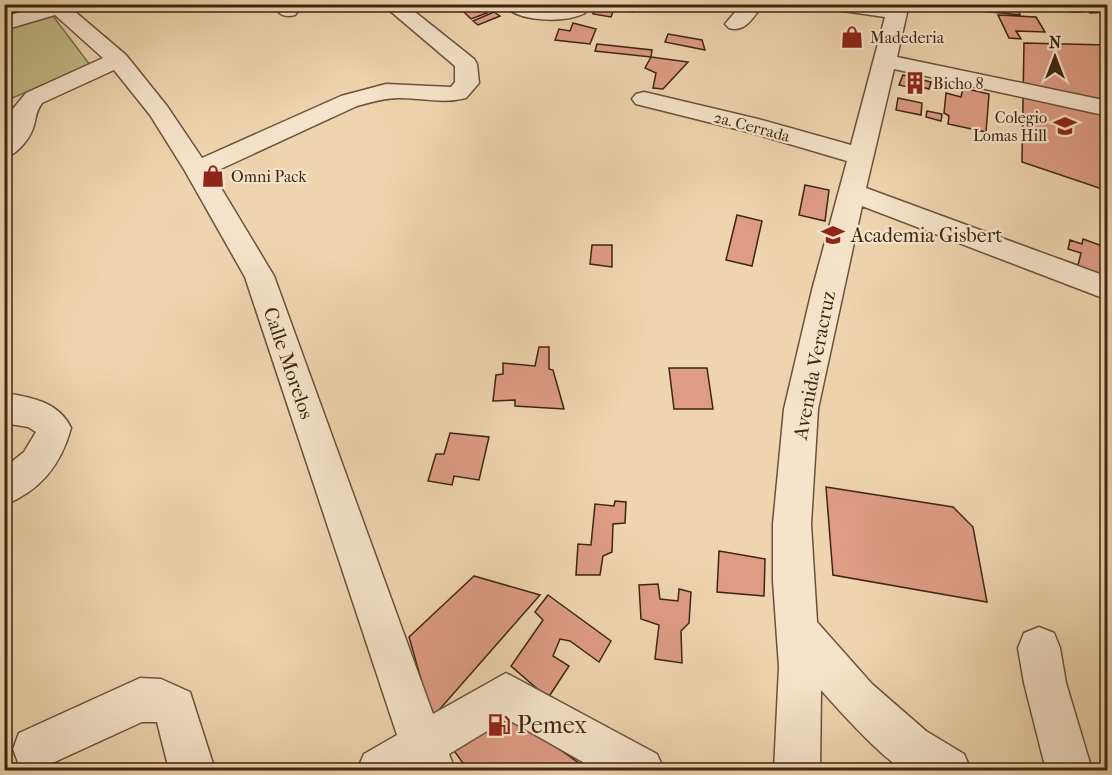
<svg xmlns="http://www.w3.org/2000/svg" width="1112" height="775" font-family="'IM FELL French Canon',serif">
<rect width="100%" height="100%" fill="#efd5af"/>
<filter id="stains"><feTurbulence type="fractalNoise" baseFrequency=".00333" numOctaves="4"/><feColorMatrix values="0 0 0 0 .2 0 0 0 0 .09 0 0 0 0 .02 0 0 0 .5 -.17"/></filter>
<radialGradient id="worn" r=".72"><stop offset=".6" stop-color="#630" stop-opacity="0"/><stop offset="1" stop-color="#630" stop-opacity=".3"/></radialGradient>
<path fill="#c1bb85" stroke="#7e704c" stroke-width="1.5" d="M5 5H56L50 12 90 65 5 101Z"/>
<path fill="#de9c84" stroke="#3c2613" stroke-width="1.5" d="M597 4H632L636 5 633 12 614 9 611 17 593 14Z
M928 4H976V8L965 6 964 11Z
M981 4H1029L1030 7 1017 6 1020 15 982 11Z
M1055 4H1105L1108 12 1090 13 1083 6H1076L1081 12H1071L1059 9Z
M479 6 487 13 471 19 463 11Z
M494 12 500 16 478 25 473 21Z
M998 15 1036 17 1045 32 1016 31 1021 39 1009 38Z
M573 23 596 29 590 44 555 40 559 29 570 31Z
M668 34 702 40 705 50 665 42Z
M1024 43 1108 45V191L1022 162Z
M597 44 652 50 651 57 595 51Z
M651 57 688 62 663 89 653 88 656 73 645 68Z
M903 75 931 82 929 89 914 85 913 88 899 85Z
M963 88 989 94 986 132 948 124 949 116 944 113 946 93 961 97Z
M898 98 922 103 921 115 896 110Z
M927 111 942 114 941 121 926 117Z
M805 185 829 190 825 221 799 215Z
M737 215 762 221 752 266 726 260Z
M1083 239 1108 248 1102 287 1059 269 1061 259 1078 265 1081 253 1068 249 1070 240 1082 244Z
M592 245H612V267L590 264Z
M539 347H549V369L553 370 564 409 515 406V400L493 401 496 375 503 374V363L535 366Z
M669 368H707L713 409H674Z
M450 433 489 437 479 480 454 476 452 485 428 481 436 454H444Z
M826 487 953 507 973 527 987 602 833 575Z
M615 501 626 502 625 523 613 524 612 552 603 556 600 575H576L578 544 591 545 595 504 614 506Z
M719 551 765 559 764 596 717 592Z
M474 576 540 595 432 718 409 637Z
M658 584 660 599 678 601 679 589 691 592 689 623 681 631 682 663 655 659 659 625 641 619 639 585Z
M548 595 611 641 599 662 570 641 560 639 553 656 569 666 548 698 511 666 543 620 535 612Z
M502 709 589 770H468L447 741Z"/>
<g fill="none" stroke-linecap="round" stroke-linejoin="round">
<g stroke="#69523a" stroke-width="3">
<path id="minor" d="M47 4H80L73 10 126 55 167 106 202 158 341 96 386 84 451 87 455 82V66L382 4H405L474 59 477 64 479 83 466 98C443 104 422 98 399 98 384 98 372 102 357 106L212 173 274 276 433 714 506 673 657 754 664 770H597L507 719 449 754 455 770H357L364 754 397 735 245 277 185 171 150 115 114 70 42 103C34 114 37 120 32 131 27 142 16 155 4 158V133L9 127 12 110 26 93 103 58 55 15 4 30V17Z
M272 4H293L298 11 295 15C283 18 279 14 272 4Z
M503 4H533L555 8 565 7 569 4H589L585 13C567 23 517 23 503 4Z
M742 4H763C754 17 745 33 729 28L725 24Z
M826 4H909L897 57 1108 101V116L894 69 866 188 1108 277V300L862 206 818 409 811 524 817 622 872 684 926 731 964 754 971 770C956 770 917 774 905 770 885 762 837 708 821 690L820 770H774L779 667 773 581V524L784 409 812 290 847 161 752 133 636 104 632 99 636 94 644 92 758 119 851 145 885 17 836 10 829 8Z
M4 393C31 397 59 402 71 428 61 465 40 491 4 505V468L24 452 36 432 28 427 4 423Z
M1039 627 1054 633 1060 648 1066 683 1092 770H1046L1024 683 1018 648 1024 633Z
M140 678 161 679 190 692 215 770H169L157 722H142L37 770 19 765 13 749 19 733Z"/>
</g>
<use href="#minor" fill="#f5e4cb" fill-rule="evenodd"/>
</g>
<defs>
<g id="shop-bare" transform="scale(1.8)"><path d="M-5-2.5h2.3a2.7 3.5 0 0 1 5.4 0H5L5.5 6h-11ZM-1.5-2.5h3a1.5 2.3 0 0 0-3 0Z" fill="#8f2418" stroke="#f5e4cb" stroke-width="2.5" paint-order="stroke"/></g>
<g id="building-bare" transform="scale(1.8)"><path d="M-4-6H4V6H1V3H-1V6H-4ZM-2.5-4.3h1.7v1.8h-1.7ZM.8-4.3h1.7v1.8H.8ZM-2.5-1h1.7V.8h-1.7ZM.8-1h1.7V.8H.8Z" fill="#8f2418" stroke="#f5e4cb" stroke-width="2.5" paint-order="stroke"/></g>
<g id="school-bare" transform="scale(1.8)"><path d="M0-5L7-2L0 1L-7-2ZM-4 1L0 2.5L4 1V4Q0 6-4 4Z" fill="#8f2418" stroke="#f5e4cb" stroke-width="2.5" paint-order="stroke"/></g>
<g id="university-bare" transform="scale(1.8)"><path d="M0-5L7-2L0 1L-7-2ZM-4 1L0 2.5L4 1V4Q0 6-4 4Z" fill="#8f2418" stroke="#f5e4cb" stroke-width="2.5" paint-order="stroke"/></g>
<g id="fuel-bare" transform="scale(1.8)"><path d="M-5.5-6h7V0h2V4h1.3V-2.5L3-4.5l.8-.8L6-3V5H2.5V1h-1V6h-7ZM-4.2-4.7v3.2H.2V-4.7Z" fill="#8f2418" stroke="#f5e4cb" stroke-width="2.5" paint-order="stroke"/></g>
</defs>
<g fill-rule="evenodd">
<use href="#shop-bare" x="852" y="37"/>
<use href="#building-bare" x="915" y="83"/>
<use href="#school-bare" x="1065" y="126"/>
<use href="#shop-bare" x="213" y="176"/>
<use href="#university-bare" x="833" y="235"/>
<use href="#fuel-bare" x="499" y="725"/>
</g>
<g text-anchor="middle" stroke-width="4.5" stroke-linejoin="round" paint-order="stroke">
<g font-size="16" fill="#3c2613" stroke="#f5e4cb" text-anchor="start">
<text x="870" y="43">Madederia</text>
<text x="933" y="89">Bicho 8</text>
<text x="1047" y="123" text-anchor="end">Colegio<tspan x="1047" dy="18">Lomas Hill</tspan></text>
<text x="231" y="182">Omni Pack</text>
</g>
<g font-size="16" fill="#3c2613" stroke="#f5e4cb">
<text transform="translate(752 126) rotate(15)" y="6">2a. Cerrada</text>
</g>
<g font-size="20" fill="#3c2613" stroke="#f5e4cb" text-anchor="start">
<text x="851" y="242">Academia Gisbert</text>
</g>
<g font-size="20" fill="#3c2613" stroke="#f5e4cb">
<text transform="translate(289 363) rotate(71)" y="7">Calle Morelos</text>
<text transform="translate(814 365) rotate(-79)" y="7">Avenida Veracruz</text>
</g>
<g font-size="24" fill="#3c2613" stroke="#f5e4cb" text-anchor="start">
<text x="517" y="733">Pemex</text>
</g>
</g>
<rect width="1112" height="775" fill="none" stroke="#efd5af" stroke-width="24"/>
<rect x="6" y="6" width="1100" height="763" fill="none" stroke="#3c2613" stroke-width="3"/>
<rect x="12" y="12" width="1088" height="751" fill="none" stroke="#3c2613" stroke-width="1.5"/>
<g transform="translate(1055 57)" stroke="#f5e4cb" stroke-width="4.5" paint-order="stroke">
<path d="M0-4.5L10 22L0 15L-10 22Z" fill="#3c2613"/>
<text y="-9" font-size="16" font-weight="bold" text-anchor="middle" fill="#3c2613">N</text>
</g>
<rect width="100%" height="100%" filter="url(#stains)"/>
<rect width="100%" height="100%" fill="url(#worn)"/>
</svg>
